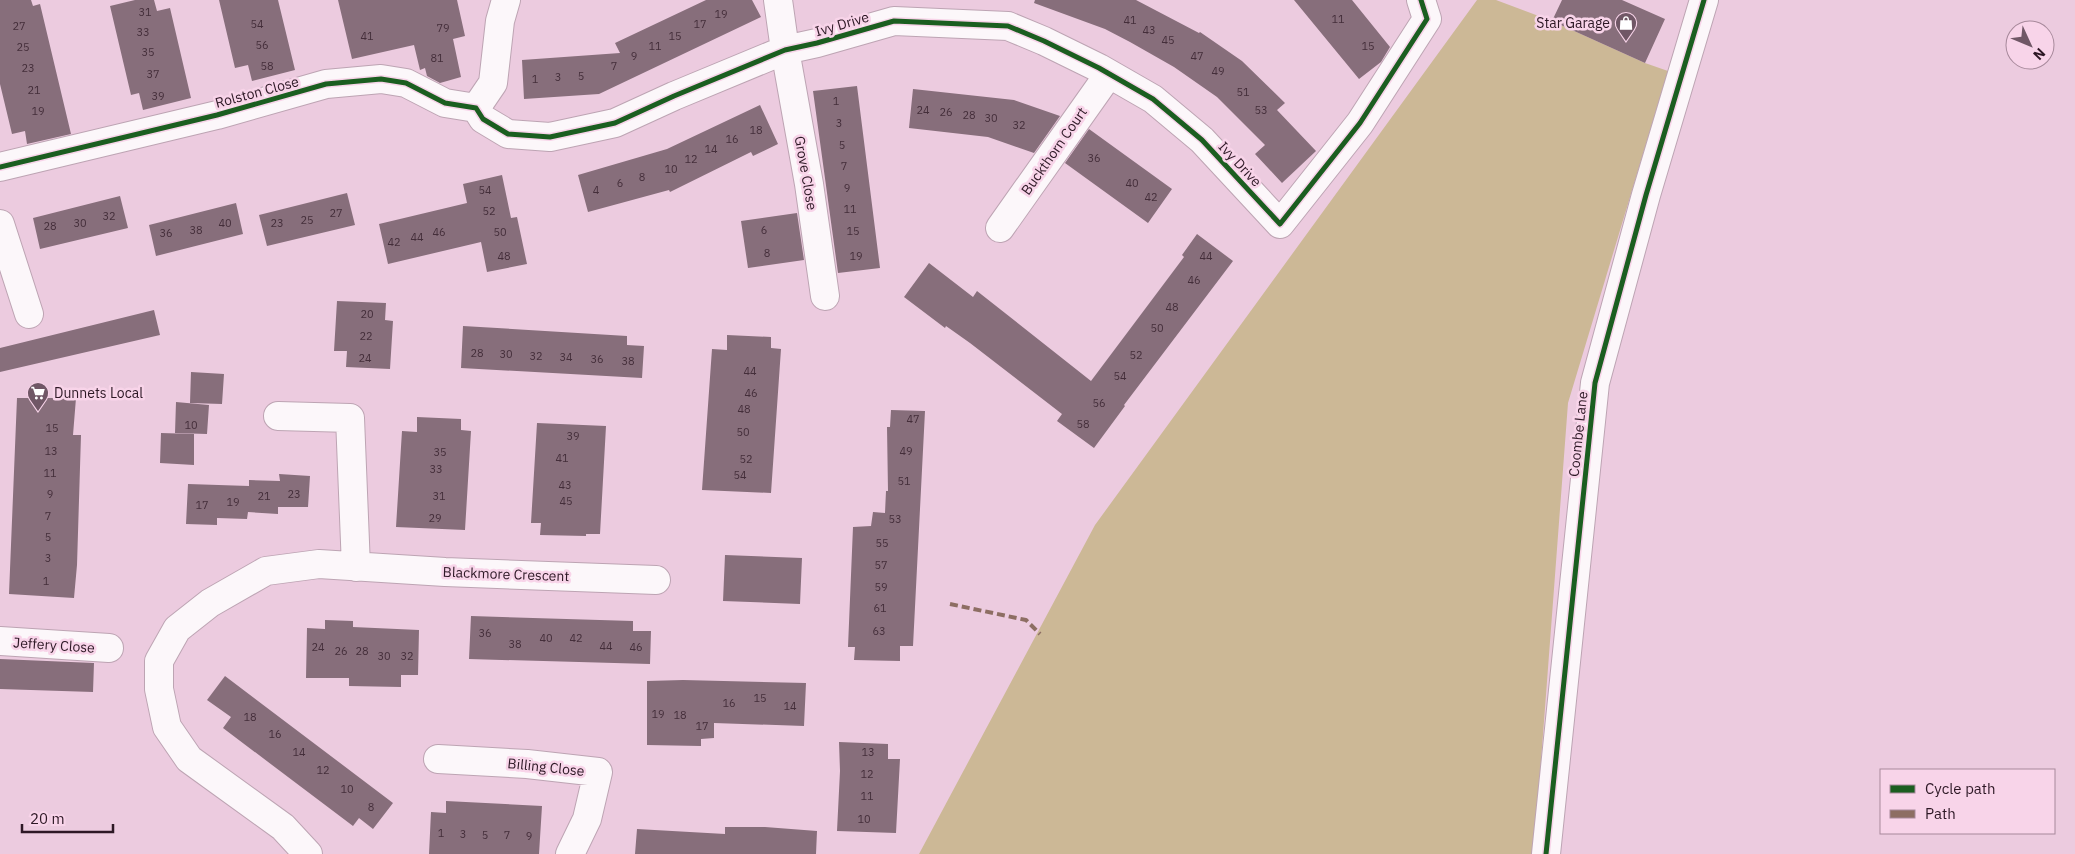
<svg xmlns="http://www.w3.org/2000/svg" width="2075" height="854" font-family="'IBM Plex Sans',sans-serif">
<rect width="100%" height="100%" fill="#eccbdf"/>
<path fill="#ccb896" d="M1477 0H1496L1552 21 1645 63 1668 71 1568 403 1534 854H919L1095 525Z"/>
<path fill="#876e7b" d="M0 0H31L33 6 40 4 71 134 27 144 25 131 12 134 0 84Z
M135 0H154L157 11 170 8 191 98 143 110 139 93 131 95 110 6Z
M219 0H278L295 70 252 81 248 65 235 68Z
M338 0H457L465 36 453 39 461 77 440 83 427 76 425 68 420 70 414 45 352 59Z
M706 0H752L761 17 599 94 524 99 522 60 620 53 615 43Z
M1035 0H1136L1199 33 1200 32 1242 61 1285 103 1277 110 1316 151 1282 183 1255 154 1265 145 1217 97 1174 67 1130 42 1105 29 1034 3Z
M1294 0H1352L1390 47 1381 62 1359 79Z
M1562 0H1622L1665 19 1645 63 1552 21Z
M857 86 880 268 838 273 813 91Z
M913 89 1014 100 1060 116 1034 153 988 137 909 128Z
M760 105 778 144 753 156 751 152 670 192 669 190 588 212 578 175 667 149Z
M1089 129 1172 189 1148 223 1065 163Z
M502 175 511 218 517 217 527 264 487 272 481 242 388 264 379 224 467 203 463 184Z
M347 193 355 225 267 246 259 215Z
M120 196 128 228 40 249 33 218Z
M236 203 243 234 156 256 149 225Z
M797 213 804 260 748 268 741 221Z
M1197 234 1233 261 1124 405 1125 406 1094 448 1057 421 1062 414 970 343 946 326 945 328 904 297 929 263 973 297 977 291 1091 381 1184 257 1182 255Z
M337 301 386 303 385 320 393 321 390 369 346 367 347 351H334Z
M154 310 160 335 0 372V348Z
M463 326 627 336V345L644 346 642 378 461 368Z
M727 335 771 337V348L781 349 771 493 702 490 712 349 727 350Z
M191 372 224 374 222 404 190 403Z
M17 398H76L73 435H81L77 565 74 598 9 594Z
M176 402 209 405 207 434 175 433Z
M891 410 925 411 913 646H900V661L854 660 855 647H848L853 527 871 526 873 512 885 513 886 491H888L887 427H890Z
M417 417 461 419V430L471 431 465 530 396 527 402 431 417 432Z
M537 423 606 426 600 534H586V536L540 535 541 523H531Z
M161 433 194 434V465L160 463Z
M279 474 310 476 308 507H278V514L248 512 247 519 217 518V525L186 524 188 484 249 486V480L280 481Z
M725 555 802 558 800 604 723 601Z
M471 616 633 621V631H651L650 664 469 659Z
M325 620 353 621V627L419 630 418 675H401V687L349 686V678H306L307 628 325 629Z
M0 659 94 663 93 692 0 689Z
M225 676 393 803 373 829 359 818 353 826 223 728 231 717 207 700Z
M683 680 806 683 804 726 714 723V738L701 739V746L647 745V681Z
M839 742 888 744V759H900L896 833 837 831 840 771Z
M446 801 542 806 539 854H429L431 812 446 813Z
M725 827H765L817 831 816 854H635L637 829 725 834Z"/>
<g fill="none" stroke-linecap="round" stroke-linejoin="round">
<g stroke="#bda4b3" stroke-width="30">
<path id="minor" d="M778 0 785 50 809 184 825 296
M476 108 493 83 500 21 506 0
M0 167 217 115 326 84 381 79 406 83 445 103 476 108 483 119 508 134 550 137 615 123 674 96 785 50 817 43 894 21 1008 26 1044 41 1099 68 1153 99 1202 140 1280 224 1360 123 1427 19 1421 0
M0 224 29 314
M1000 228 1109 74
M278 416 350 418 356 567
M0 641 109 648
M438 759 527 764 598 772 587 819 570 854
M308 854 283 827 189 759 167 727 159 689V661L177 629 210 603 266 571 319 564 445 572 656 580
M1546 854 1595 383 1646 195 1704 0"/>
</g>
<use href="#minor" stroke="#fcf7fa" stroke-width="28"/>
<path stroke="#8d6e63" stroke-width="4" stroke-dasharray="8 4" stroke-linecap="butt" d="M950 604 1026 620 1040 634"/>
<g stroke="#f8d4e9" stroke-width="8">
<path id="cycleway" d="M0 167 217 115 326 84 381 79 406 83 445 103 476 108 483 119 508 134 550 137 615 123 674 96 785 50 817 43 894 21 1008 26 1044 41 1099 68 1153 99 1202 140 1280 224 1360 123 1427 19 1421 0
M1546 854 1595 383 1646 195 1704 0"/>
</g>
<use href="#cycleway" stroke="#1b5e20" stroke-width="5"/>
</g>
<defs>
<g id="shop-pin" transform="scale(1.125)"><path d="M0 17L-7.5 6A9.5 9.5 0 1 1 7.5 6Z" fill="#705766" stroke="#f8d4e9"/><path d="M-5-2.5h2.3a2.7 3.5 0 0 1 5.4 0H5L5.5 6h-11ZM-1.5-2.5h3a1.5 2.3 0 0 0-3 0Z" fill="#fff"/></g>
<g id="supermarket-pin" transform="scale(1.125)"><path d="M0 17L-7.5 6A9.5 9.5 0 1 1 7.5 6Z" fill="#705766" stroke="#f8d4e9"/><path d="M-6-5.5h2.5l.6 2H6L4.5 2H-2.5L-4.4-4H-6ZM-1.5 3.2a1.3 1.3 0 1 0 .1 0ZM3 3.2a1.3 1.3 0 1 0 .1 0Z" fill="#fff"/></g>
</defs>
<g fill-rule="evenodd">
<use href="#shop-pin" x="1626" y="23"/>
<use href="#supermarket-pin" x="38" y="393"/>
</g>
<g text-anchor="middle" stroke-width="5" stroke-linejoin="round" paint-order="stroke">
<g font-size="11" fill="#442e3a">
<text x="145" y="16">31</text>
<text x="721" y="18">19</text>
<text x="1338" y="23">11</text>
<text x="1130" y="24">41</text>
<text x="257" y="28">54</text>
<text x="700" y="28">17</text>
<text x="19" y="30">27</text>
<text x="443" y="32">79</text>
<text x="1149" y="34">43</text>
<text x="143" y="36">33</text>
<text x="367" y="40">41</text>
<text x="675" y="40">15</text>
<text x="1168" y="44">45</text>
<text x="262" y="49">56</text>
<text x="655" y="50">11</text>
<text x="1368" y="50">15</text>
<text x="23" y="51">25</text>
<text x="148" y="56">35</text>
<text x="634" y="60">9</text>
<text x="1197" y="60">47</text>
<text x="437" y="62">81</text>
<text x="267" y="70">58</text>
<text x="614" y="70">7</text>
<text x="28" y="72">23</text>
<text x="1218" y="75">49</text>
<text x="153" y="78">37</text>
<text x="581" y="80">5</text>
<text x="558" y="81">3</text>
<text x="535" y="83">1</text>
<text x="34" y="94">21</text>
<text x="1243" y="96">51</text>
<text x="158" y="100">39</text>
<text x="836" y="105">1</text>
<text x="923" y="114">24</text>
<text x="1261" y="114">53</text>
<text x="38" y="115">19</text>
<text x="946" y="116">26</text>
<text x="969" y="119">28</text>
<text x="991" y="122">30</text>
<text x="839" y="127">3</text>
<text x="1019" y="129">32</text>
<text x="756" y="134">18</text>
<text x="732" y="143">16</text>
<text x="842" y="149">5</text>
<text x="711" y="153">14</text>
<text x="1094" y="162">36</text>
<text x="691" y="163">12</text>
<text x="844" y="170">7</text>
<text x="671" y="173">10</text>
<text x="642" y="181">8</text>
<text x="620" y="187">6</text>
<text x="1132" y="187">40</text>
<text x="847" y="192">9</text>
<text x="485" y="194">54</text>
<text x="596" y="194">4</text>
<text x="1151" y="201">42</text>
<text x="850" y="213">11</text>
<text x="489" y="215">52</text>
<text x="336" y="217">27</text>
<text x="109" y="220">32</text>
<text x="307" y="224">25</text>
<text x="80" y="227">30</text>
<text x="225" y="227">40</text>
<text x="277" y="227">23</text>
<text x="50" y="230">28</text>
<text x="196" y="234">38</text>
<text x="764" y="234">6</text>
<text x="853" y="235">15</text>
<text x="439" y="236">46</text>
<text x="500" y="236">50</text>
<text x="166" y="237">36</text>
<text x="417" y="241">44</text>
<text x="394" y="246">42</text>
<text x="767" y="257">8</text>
<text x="504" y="260">48</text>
<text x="856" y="260">19</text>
<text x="1206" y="260">44</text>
<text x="1194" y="284">46</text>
<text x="1172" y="311">48</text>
<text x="367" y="318">20</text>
<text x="1157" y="332">50</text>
<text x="366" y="340">22</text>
<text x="477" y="357">28</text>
<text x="506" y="358">30</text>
<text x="1136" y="359">52</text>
<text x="536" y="360">32</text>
<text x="566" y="361">34</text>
<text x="365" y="362">24</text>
<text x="597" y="363">36</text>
<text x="628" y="365">38</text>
<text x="750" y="375">44</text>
<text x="1120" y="380">54</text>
<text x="751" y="397">46</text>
<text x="1099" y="407">56</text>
<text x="744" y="413">48</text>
<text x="913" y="423">47</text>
<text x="1083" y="428">58</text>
<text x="191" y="429">10</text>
<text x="52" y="432">15</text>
<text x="743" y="436">50</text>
<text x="573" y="440">39</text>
<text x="51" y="455">13</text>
<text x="906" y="455">49</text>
<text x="440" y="456">35</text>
<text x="562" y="462">41</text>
<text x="746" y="463">52</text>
<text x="436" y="473">33</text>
<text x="50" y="477">11</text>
<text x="740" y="479">54</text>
<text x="904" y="485">51</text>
<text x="565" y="489">43</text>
<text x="50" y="498">9</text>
<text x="294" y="498">23</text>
<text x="264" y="500">21</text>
<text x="439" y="500">31</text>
<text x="566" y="505">45</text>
<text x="233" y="506">19</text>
<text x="202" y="509">17</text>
<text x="48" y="520">7</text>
<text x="435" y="522">29</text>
<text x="895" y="523">53</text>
<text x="48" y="541">5</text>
<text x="882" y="547">55</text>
<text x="48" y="562">3</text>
<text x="881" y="569">57</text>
<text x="46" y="585">1</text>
<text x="881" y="591">59</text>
<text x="880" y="612">61</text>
<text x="879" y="635">63</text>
<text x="485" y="637">36</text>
<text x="546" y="642">40</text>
<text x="576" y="642">42</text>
<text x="515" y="648">38</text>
<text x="606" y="650">44</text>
<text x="318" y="651">24</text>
<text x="636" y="651">46</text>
<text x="341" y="655">26</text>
<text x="362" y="655">28</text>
<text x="384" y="660">30</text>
<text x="407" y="660">32</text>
<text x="760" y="702">15</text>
<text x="729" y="707">16</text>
<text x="790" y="710">14</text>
<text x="658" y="718">19</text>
<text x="680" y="719">18</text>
<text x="250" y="721">18</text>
<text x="702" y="730">17</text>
<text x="275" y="738">16</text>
<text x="299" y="756">14</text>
<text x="868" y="756">13</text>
<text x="323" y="774">12</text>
<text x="867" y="778">12</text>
<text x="347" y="793">10</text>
<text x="867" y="800">11</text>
<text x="371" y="811">8</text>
<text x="864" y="823">10</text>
<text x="441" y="837">1</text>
<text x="463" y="838">3</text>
<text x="485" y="839">5</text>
<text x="507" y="839">7</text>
<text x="529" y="840">9</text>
</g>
<g font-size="14" fill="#2d1825" stroke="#f8d4e9" text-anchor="end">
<text x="1610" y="28">Star Garage</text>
<text x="54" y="398" text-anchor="start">Dunnets Local</text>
</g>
<g font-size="14" fill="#2d1825" stroke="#f8d4e9">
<text transform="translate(842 24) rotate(-16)" y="5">Ivy Drive</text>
<text transform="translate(257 92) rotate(-15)" y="5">Rolston Close</text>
<text transform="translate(1054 151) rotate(-55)" y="5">Buckthorn Court</text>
<text transform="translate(1240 164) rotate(47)" y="5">Ivy Drive</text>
<text transform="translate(806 173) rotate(80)" y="5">Grove Close</text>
<text transform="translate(1578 434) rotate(-84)" y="5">Coombe Lane</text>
<text transform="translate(506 574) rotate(2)" y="5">Blackmore Crescent</text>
<text transform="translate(54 645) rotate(4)" y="5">Jeffery Close</text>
<text transform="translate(546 767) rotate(6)" y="5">Billing Close</text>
</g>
</g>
<rect x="1880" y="769" width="175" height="65" fill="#f8d4e9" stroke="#a7899b"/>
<rect x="1890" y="785" width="25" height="8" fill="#1b5e20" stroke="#a7899b"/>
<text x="1925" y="794" font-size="15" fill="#2d1825">Cycle path</text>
<rect x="1890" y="810" width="25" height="8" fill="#8d6e63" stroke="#a7899b"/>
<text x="1925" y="819" font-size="15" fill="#2d1825">Path</text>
<g transform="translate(2030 45) rotate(134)"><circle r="24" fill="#f8d4e9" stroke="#a7899b"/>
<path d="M0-4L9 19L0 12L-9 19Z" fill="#705766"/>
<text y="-8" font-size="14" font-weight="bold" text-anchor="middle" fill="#2d1825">N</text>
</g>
<path d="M22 824v8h91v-8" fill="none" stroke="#2d1825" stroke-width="2.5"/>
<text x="30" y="824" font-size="15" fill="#2d1825" stroke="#f8d4e9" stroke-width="4" paint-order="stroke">20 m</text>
</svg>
